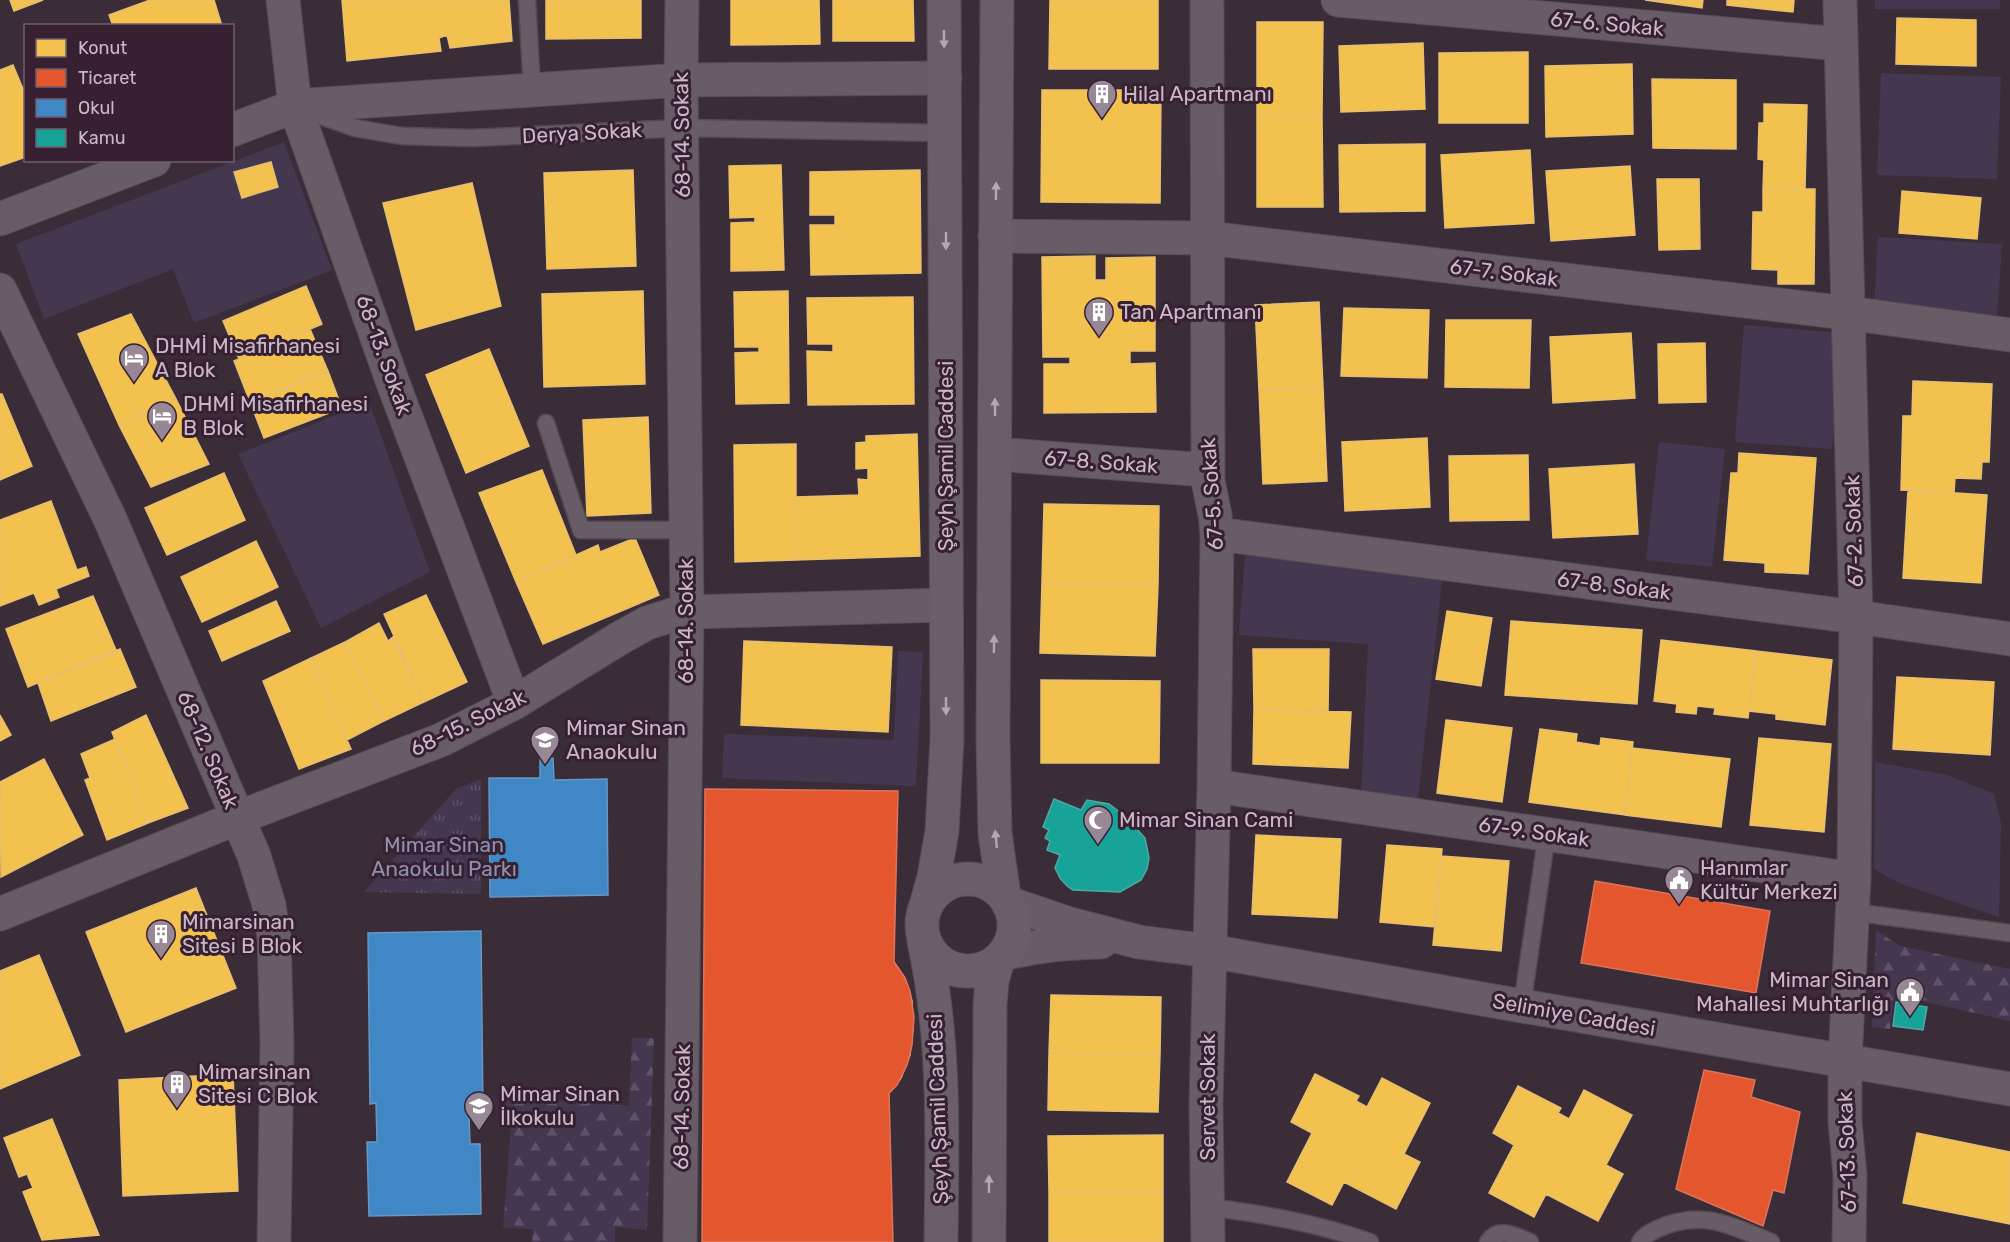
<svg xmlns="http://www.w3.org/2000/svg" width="2010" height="1242" font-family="Rubik,sans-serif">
<defs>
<pattern id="forest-firs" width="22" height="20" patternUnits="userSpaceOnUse" patternTransform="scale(1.5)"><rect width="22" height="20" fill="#443851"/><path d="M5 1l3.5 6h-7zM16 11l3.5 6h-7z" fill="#5e5369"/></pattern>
<pattern id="park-tufts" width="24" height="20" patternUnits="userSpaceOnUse" patternTransform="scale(1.5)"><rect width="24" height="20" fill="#443851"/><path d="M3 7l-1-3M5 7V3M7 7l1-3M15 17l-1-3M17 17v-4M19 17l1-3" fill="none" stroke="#5e5369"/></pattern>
</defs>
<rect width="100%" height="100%" fill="#3a2d38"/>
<path fill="#443851" d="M1875 0H2000V9H1875Z
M1881 73 2001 77 1997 179 1877 175Z
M284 142 332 270 194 323 173 269 44 319 16 244Z
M1878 237 2002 244 1997 316 1874 308Z
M1744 325 1841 333 1832 449 1735 442Z
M369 402 430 572 321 628 238 454Z
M1659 442 1725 449 1712 567 1646 560Z
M1245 554 1443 573 1418 799 1361 795 1368 644 1239 635Z
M898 651 923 652 916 786 722 778 724 734 894 740Z
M1875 762 1947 775 1994 794 2001 823 1999 917 1899 883 1874 869Z"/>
<path fill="url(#forest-firs)" d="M1876 930 1900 946 2010 969V1021L1917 1000 1894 997 1890 1029 1872 1027Z
M632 1038H654L647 1230 615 1227V1242H532L533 1229 503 1228 512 1113 502 1112 505 1097 629 1106Z"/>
<path fill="url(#park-tufts)" d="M481 779V894L364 892 456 789Z"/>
<path fill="#f2c14e" stroke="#e6be72" stroke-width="1.5" d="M10 0H43L14 11Z
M150 0H214L222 26H113L109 15Z
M342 0H509L512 41 450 48 447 35 439 38 441 51 347 61Z
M546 0H641V38L546 39Z
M731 0H819L820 44 731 45Z
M833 0H913L914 41H833Z
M1050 0H1158V69H1049Z
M1645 0H1703L1702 8Z
M1727 0H1794L1793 12 1727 5Z
M1897 18 1976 20V66L1896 64Z
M1257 22H1323L1322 115H1257Z
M1423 43 1425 109 1341 112 1339 46Z
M1528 52V123H1439V53Z
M1632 64 1633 134 1546 137 1545 66Z
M13 65 26 96V157L0 166V70Z
M1652 79 1736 80V149L1653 148Z
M1042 90H1161L1160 203 1041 202Z
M1764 104 1807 105 1805 189H1763L1764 160 1758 159 1759 123H1764Z
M1257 115H1322L1323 207H1257Z
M1425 144V211L1340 212 1339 145Z
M1530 150 1534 223 1445 228 1441 155Z
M271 162 278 187 242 198 234 172Z
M781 165 784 270 731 271V223L755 222V217L730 218 729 166Z
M1630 166 1635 235 1551 241 1546 171Z
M633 170 636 266 547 269 544 173Z
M920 170 921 273 811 275 810 225H835V215H810V172Z
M1657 179H1699L1700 249 1659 250Z
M472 183 501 306 416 330 383 203Z
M1763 189H1815L1814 284H1778V270L1752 269 1753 212H1763Z
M1902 191 1981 198 1977 239 1899 233Z
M1095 256V280H1106V258L1155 257V351H1130V364L1155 363 1156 412 1044 413V364H1070V357H1043L1042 257Z
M306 286 322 324 239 359 223 321Z
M643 291 645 384 544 387 542 294Z
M788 291 789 403 736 404 735 353 759 352V347H735L734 292Z
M913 297 914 404 808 405 807 351 833 352V344H808L807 298Z
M1319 302 1323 387 1259 390 1255 305Z
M1344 308 1429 310 1427 378 1341 376Z
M131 314 176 399 119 425 78 334Z
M1446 320H1531L1529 388 1445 387Z
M310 329 328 371 250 402 234 361Z
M1631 333 1635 398 1553 403 1550 337Z
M1705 343 1706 402 1659 403 1658 344Z
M489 349 529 446 466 473 426 375Z
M328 371 342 408 264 438 250 402Z
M1913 381 1992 384 1989 462H1982L1981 479 1955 478 1954 493 1901 490 1903 416H1912Z
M1323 387 1327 481 1263 484 1259 390Z
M0 394H2L32 466 0 480Z
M176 399 209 464 151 487 119 425Z
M648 417 651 513 587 516 583 420Z
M917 434 920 556 796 560V497L859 495 858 479 868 480V468L856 469V443L866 442V436Z
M1427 438 1430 507 1345 511 1342 442Z
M796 444V560L735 562 734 445Z
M1739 453 1816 458 1808 574 1765 572V563L1724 560 1731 473H1738Z
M1528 455 1529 520 1450 521 1449 456Z
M1634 464 1638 534 1553 538 1549 469Z
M542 470 576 555 516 582 479 493Z
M224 473 245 520 167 555 145 508Z
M1908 490 1987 495 1981 583 1903 578Z
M51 501 77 570 86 567 89 576 56 589 59 597 39 605 34 593 0 606V520Z
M1044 504 1159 506 1158 585 1042 582Z
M635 538 659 595 543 644 516 582 598 545 600 552Z
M256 541 278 587 202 622 181 577Z
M1042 582 1158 585 1155 656 1040 653Z
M426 595 467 682 424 702 384 614Z
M93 596 116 650 28 687 6 629Z
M276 601 290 631 222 661 209 631Z
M1447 611 1492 618 1481 686 1436 679Z
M1511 621 1642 630 1637 704 1505 695Z
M379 623 388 641 393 637 424 702 384 721 345 642Z
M1661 640 1756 651 1748 718 1714 714 1715 708 1697 706 1696 714 1676 712 1677 704 1654 701Z
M744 641 892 647 888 732 741 725Z
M345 642 384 721 347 740 311 658Z
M120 649 136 687 51 721 38 683Z
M1253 649H1329L1328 711 1254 709Z
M1756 651 1832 660 1825 725 1776 719V714L1749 711Z
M311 658 351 749 299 769 263 681Z
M1897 677 1994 682 1990 755 1893 749Z
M1041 680 1160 681 1159 763H1041Z
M1254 709 1351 712 1348 768 1253 764Z
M0 715 11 735 0 741Z
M146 715 188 808 148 823 112 732Z
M1446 720 1512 728 1502 802 1437 793Z
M1540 729 1577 734 1576 742 1600 746 1601 738 1633 742 1625 815 1529 802Z
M1759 738 1831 744 1824 832 1750 825Z
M115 739 148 823 107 840 85 780 90 778 81 754Z
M1632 748 1730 759 1721 827 1625 815Z
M44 759 83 835 1 877 0 782Z
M1256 835 1341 839 1337 918 1252 914Z
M1387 845 1442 849 1435 927 1380 922Z
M1441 856 1509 861 1501 951 1433 945Z
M196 888 236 988 126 1032 86 932Z
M39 955 80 1055 0 1089V971Z
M881 956 889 958 894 962 905 978 912 1001 913 1028 910 1055 901 1078 889 1093 875 1098 862 1092 851 1076 844 1053 842 1026 846 999 855 976 867 961Z
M1051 995 1161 997 1160 1055 1049 1053Z
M1049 1053 1160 1055 1158 1112 1048 1110Z
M233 1074 238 1191 123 1196 119 1080Z
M1315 1074 1359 1096 1356 1101 1367 1107 1382 1078 1430 1103 1404 1154 1420 1162 1396 1209 1344 1182 1332 1205 1287 1182 1312 1133 1291 1122Z
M1518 1086 1561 1108 1558 1113 1569 1119 1584 1090 1632 1115 1606 1165 1623 1174 1598 1221 1546 1194 1534 1217 1489 1193 1514 1145 1493 1133Z
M52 1119 99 1235 42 1240 23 1192 33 1188 27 1174 19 1177 4 1138Z
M1917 1133 2010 1152V1224L1903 1203Z
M1163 1135V1190L1049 1191 1048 1136Z
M1163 1190V1242H1049V1191Z"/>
<path fill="#e4572e" stroke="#dc745c" stroke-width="1.5" d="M705 789 898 791 894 962 905 978 910 991 914 1017 912 1045 907 1065 897 1085 889 1093 893 1242H702Z
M1595 881 1770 911 1756 993 1581 963Z
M1704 1070 1755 1080 1751 1097 1800 1112 1784 1193 1773 1190 1763 1226 1676 1189Z"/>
<path fill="#3f88c5" stroke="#6996c5" stroke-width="1.5" d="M553 758 554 780 607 779 608 895 490 897 489 778H540V759Z
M481 931 483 1116H469L470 1144H480L481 1214 369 1216 367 1142H377L376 1103 370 1104 368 933Z"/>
<path fill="#17a398" stroke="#4da9a6" stroke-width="1.5" d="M1054 799 1081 810 1087 800 1109 804 1126 817 1145 838 1149 858 1147 869 1141 880 1120 892 1073 890 1067 886 1060 878 1055 868 1060 855 1047 850 1050 841 1045 838 1049 830 1043 827Z
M1896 1002 1927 1007 1923 1030 1893 1026Z"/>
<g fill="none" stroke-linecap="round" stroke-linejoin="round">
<g stroke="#544b52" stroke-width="19">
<path id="lane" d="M527 0 532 90
M310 112 355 128 402 136 471 138 682 128 945 133
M546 423 581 530H686
M1853 912 2010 933
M1522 1006 1547 833
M1208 1207C1263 1214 1317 1223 1370 1242
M1488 1242C1499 1226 1515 1236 1530 1242
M1640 1242C1646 1233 1657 1229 1667 1225 1707 1211 1734 1227 1771 1242"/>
</g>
<g stroke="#544b52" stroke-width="35">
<path id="street" d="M283 0 295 106 393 383 514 703
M1207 0 1208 481 1215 515 1217 534 1214 786 1206 1104 1208 1242
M1338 0 1841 44
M1840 0 1856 617 1854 879 1845 1062V1122L1850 1175 1849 1242
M232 130 295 106 681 80 945 78
M0 219 154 160
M995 236 1208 238 1847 313 2010 335
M0 290 111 521 254 856 269 905 274 937 277 1043 274 1242
M995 454 1207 470
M1217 534 1856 617 2010 639
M1214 786 1854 879
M1008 903 1070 924 1139 942 1210 951 1522 1006 2010 1089
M0 914 237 818 441 740 514 703 620 638 647 623 672 615 687 612 946 605
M1004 954C1038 945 1066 943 1101 942
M680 1242 687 612 681 80 682 0"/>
</g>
<g stroke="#574b54" stroke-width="35">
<path id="primary" d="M997 0 993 740 995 833 1004 896
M922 925a46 46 0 1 1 92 0a46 46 0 1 1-92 0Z
M925 909 934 877 942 831 947 739 944 0
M924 942C946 1040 942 1142 941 1242
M989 1242 990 1005 992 981 998 960"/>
</g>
<use href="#lane" stroke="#685d66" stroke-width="16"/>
<use href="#street" stroke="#685d66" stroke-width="33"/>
<use href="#primary" stroke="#6a5f68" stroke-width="33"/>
</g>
<defs><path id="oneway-solid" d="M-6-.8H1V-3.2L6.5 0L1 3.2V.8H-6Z" transform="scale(1.5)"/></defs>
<g fill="#b8a6b3">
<use href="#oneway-solid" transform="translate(944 39) rotate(89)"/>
<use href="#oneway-solid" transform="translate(996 191) rotate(-89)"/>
<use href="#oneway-solid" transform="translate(946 241) rotate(90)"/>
<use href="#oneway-solid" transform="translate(995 407) rotate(-90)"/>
<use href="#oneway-solid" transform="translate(994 644) rotate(-89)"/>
<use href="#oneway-solid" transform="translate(946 706) rotate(90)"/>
<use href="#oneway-solid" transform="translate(996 839) rotate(-96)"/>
<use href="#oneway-solid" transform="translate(989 1184) rotate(-90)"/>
</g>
<defs>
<g id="building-pin" transform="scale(1.5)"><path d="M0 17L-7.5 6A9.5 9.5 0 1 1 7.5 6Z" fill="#988794" stroke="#362031"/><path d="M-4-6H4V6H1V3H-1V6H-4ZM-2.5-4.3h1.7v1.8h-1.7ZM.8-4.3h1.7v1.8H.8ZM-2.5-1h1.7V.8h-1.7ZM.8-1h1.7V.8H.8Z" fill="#fff"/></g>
<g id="hotel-pin" transform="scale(1.5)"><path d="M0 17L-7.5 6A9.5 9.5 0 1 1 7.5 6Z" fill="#988794" stroke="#362031"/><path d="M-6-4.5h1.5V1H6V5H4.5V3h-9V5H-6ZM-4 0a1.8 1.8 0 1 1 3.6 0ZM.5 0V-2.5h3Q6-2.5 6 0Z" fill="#fff"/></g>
<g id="school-pin" transform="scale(1.5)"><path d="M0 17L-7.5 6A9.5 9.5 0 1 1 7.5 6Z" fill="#988794" stroke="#362031"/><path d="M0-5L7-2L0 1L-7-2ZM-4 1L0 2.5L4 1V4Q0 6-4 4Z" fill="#fff"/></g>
<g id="mosque-pin" transform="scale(1.5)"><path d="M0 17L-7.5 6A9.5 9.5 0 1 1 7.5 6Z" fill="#988794" stroke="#362031"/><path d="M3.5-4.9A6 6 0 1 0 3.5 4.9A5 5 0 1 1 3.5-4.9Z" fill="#fff"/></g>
<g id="civic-pin" transform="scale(1.5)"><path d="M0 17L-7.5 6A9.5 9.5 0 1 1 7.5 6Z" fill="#988794" stroke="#362031"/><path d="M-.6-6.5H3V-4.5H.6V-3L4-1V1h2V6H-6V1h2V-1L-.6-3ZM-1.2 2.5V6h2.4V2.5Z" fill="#fff"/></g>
</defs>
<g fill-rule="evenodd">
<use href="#building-pin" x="1102" y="94"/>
<use href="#building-pin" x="1099" y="312"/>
<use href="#hotel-pin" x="134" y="358"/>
<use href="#hotel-pin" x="162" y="416"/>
<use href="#school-pin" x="545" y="740"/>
<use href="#mosque-pin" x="1098" y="820"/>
<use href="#civic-pin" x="1679" y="880"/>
<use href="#building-pin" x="161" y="934"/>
<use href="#civic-pin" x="1910" y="992"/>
<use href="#building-pin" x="177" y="1084"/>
<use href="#school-pin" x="479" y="1106"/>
</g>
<g text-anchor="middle" stroke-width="6" stroke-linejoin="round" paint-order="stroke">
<g font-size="21" fill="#cbb8c6" stroke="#362031">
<text transform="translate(1607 24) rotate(5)" y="7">67-6. Sokak</text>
<text transform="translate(582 133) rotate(-3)" y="7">Derya Sokak</text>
<text transform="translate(682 135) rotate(-91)" y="7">68-14. Sokak</text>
<text transform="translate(1504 273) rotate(7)" y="7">67-7. Sokak</text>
<text transform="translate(384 355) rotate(70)" y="7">68-13. Sokak</text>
<text transform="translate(946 456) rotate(-90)" y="7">Şeyh Şamil Caddesi</text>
<text transform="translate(1101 462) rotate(4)" y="7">67-8. Sokak</text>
<text transform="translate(1212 494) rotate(-94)" y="7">67-5. Sokak</text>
<text transform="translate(1854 531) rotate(-92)" y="7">67-2. Sokak</text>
<text transform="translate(1614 586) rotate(7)" y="7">67-8. Sokak</text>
<text transform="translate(686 621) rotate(-90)" y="7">68-14. Sokak</text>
<text transform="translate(468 723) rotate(-26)" y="7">68-15. Sokak</text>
<text transform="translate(208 750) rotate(67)" y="7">68-12. Sokak</text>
<text transform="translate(1534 832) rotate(8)" y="7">67-9. Sokak</text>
<text transform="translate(1574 1015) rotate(10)" y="7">Selimiye Caddesi</text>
<text transform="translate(1208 1097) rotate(-90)" y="7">Servet Sokak</text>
<text transform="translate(682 1107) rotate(-89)" y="7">68-14. Sokak</text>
<text transform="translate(938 1109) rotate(-92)" y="7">Şeyh Şamil Caddesi</text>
<text transform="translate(1847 1152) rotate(-92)" y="7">67-13. Sokak</text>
</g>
<g font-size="21" fill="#cbb8c6" stroke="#362031" text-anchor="start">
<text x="1123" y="101">Hilal Apartmanı</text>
<text x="1120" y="319">Tan Apartmanı</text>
<text x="155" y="353">DHMİ Misafirhanesi<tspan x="155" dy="24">A Blok</tspan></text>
<text x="183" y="411">DHMİ Misafirhanesi<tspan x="183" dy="24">B Blok</tspan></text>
<text x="566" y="735">Mimar Sinan<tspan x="566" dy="24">Anaokulu</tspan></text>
<text x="1119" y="827">Mimar Sinan Cami</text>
<text x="1700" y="875">Hanımlar<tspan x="1700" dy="24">Kültür Merkezi</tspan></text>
<text x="182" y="929">Mimarsinan<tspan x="182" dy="24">Sitesi B Blok</tspan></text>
<text x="1889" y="987" text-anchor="end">Mimar Sinan<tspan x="1889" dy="24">Mahallesi Muhtarlığı</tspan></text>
<text x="198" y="1079">Mimarsinan<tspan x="198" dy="24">Sitesi C Blok</tspan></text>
<text x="500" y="1101">Mimar Sinan<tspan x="500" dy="24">İlkokulu</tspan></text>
</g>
<g font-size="21" fill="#8d92af" stroke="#362031">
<text x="444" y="852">Mimar Sinan<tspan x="444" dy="24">Anaokulu Parkı</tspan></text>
</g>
</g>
<rect x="24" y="24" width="210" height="138" fill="#362031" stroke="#725d6d" stroke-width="1.5"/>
<rect x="36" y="39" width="30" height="18" fill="#f2c14e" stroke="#725d6d" stroke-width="1.5"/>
<text x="78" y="54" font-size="18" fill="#cbb8c6">Konut</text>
<rect x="36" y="69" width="30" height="18" fill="#e4572e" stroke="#725d6d" stroke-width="1.5"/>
<text x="78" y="84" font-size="18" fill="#cbb8c6">Ticaret</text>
<rect x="36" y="99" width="30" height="18" fill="#3f88c5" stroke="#725d6d" stroke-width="1.5"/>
<text x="78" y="114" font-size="18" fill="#cbb8c6">Okul</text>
<rect x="36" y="129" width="30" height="18" fill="#17a398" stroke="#725d6d" stroke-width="1.5"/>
<text x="78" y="144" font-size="18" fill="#cbb8c6">Kamu</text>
</svg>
